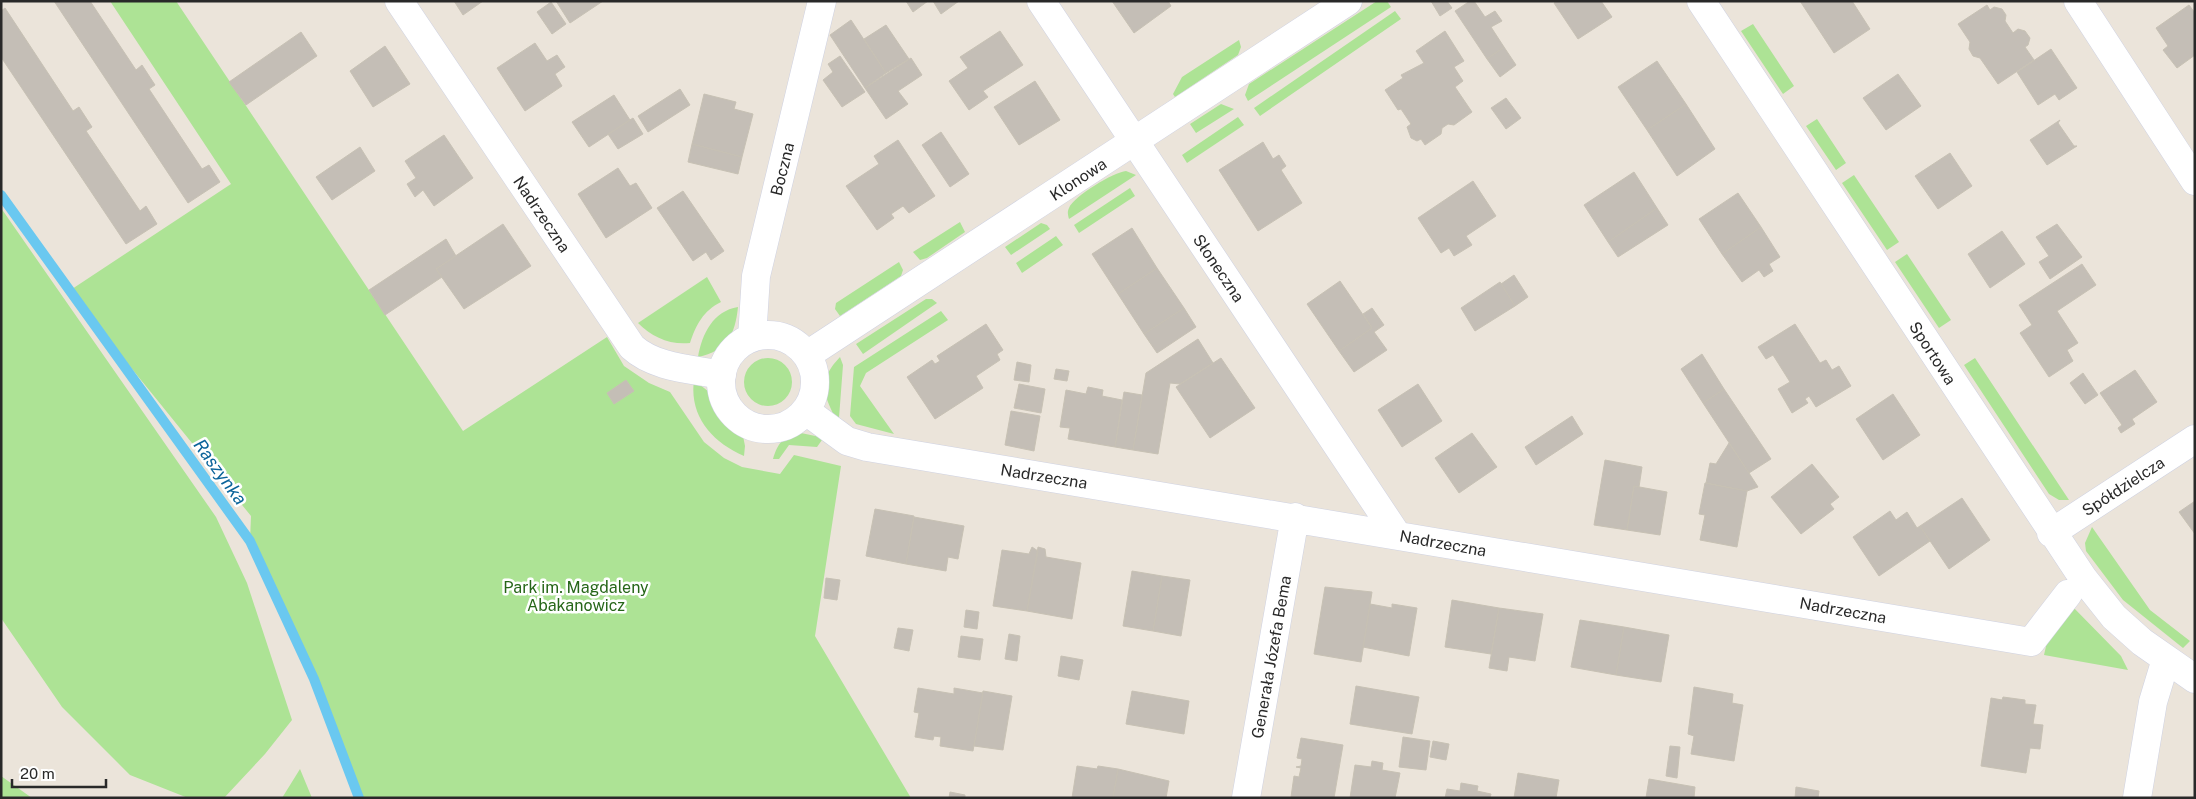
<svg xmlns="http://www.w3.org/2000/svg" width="2196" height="799" font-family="'Public Sans',sans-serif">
<rect width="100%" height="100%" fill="#ebe4da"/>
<path fill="#ade395" d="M110 1H176L463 431 607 337 624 366 649 383 670 392 704 442 724 458 742 467 780 474 794 455 841 466 815 636 911 798H361L314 679 250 541 251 516 69 291 231 184Z
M1377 1H1387L1391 7 1248 101 1245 95 1249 84Z
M1395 11 1401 19 1260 116 1254 108Z
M1753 24 1794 86 1783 94 1741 31Z
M1239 40 1241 47 1238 55 1175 97 1173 94 1182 77Z
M1221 104 1234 109 1196 133 1190 124Z
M1238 117 1244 125 1187 163 1182 155Z
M1817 119 1846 163 1836 170 1806 126Z
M1126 171 1136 175 1069 219C1068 215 1067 212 1069 208 1074 196 1114 172 1126 171Z
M1854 175 1899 242 1887 250 1842 183Z
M1130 188 1135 196 1079 233 1074 225Z
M1 208 216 517 247 583 292 720 265 754 224 798H188L130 775 62 707 1 618Z
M960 222 965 232 927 258 920 260 913 252Z
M1041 223 1047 225 1050 229 1011 255 1005 247Z
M1056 236 1063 245 1022 273 1016 263Z
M1907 254 1951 320 1939 328 1895 262Z
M899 262 903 270 901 276 840 316 835 309 836 303Z
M707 277 721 302C703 311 696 325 690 343 669 345 652 337 638 323Z
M926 299H932L937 303 863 354 856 344Z
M738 307C735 335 727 351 698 357 702 334 713 311 738 307Z
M941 311 948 320 866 373 860 386 894 434 856 424 850 416 854 367Z
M840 357 843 365 839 418 835 417C822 392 819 379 840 357Z
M1975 358 2069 500H2059L2049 494 1964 365Z
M744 382a24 24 0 1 1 48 0a24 24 0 1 1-48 0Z
M694 380 709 392 724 421 743 436 745 446 744 456C712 442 689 416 694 380Z
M801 433 820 437 822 440 817 447 789 445 779 459H773C778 442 784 436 801 433Z
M2092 527 2150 610 2190 641 2183 648 2123 600 2086 551 2085 543Z
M2071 605 2121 656 2128 670 2044 655 2047 642Z
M300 769 312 798H282Z
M1 776 32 798H1Z"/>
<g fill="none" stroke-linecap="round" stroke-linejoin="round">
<path stroke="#6ac8f0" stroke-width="10" d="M1 195 250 541 314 679 359 798"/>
</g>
<path fill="#c4beb6" stroke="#c7c1b4" d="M54 1H90L136 70 142 65 155 85 149 89 202 169 209 165 220 182 188 203Z
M454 1H483L463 15Z
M556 1H603L570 23Z
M906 1H928L913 12Z
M933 1H959L941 14Z
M1112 1H1168L1171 6 1134 33Z
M1431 1H1447L1452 8 1440 16Z
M1470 1H1474L1485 17 1495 11 1502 21 1491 27 1504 47 1487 59 1455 11Z
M1557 1H1601L1612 17 1578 39 1554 3Z
M1800 1H1852L1870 29 1834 53Z
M551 2 566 24 552 34 537 12Z
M1987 5 1990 10 1994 7 2002 9 2006 15 2005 21 2013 33 2018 29 2025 31 2030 38 2028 45 2025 47 2034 60 1998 84 1980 58 1973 56 1969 49 1970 42 1958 24Z
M2189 5 2195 13V55L2177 68 2163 50 2168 46 2156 28Z
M5 8 73 111 79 107 92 127 86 131 140 211 146 206 157 224 126 244 1 57V11Z
M851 20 886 73 865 88 830 35Z
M886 25 909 59 886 73 864 39Z
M1000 31 1023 65 983 91 988 97 969 110 949 81 968 68 960 57Z
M1445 31 1464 61 1454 67 1463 81 1455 87 1472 112 1454 125 1448 124 1442 128 1441 134 1425 145 1421 139 1417 141 1411 138 1407 127 1411 124 1401 109 1398 110 1385 90 1403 78 1401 75 1424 63 1416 51Z
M301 32 317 56 246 105 229 82Z
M535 43 547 61 557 55 565 67 555 74 562 86 525 111 497 68Z
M385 46 410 84 373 107 350 71Z
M1504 47 1516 65 1500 77 1487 59Z
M2051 49 2077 88 2059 100 2055 94 2038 105 2017 72Z
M840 56 865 92 842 107 823 80 833 72 828 64Z
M911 58 922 75 898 91 908 104 886 119 865 88Z
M1657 61 1686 104 1647 130 1618 87Z
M1898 74 1921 106 1886 130 1863 98Z
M1035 81 1060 120 1019 145 994 107Z
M680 89 690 105 648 132 638 116Z
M704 94 736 102 734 109 753 114 742 157 692 144Z
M614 95 630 120 589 147 572 122Z
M1506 98 1521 118 1506 129 1491 108Z
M1686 104 1715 149 1677 176 1647 130Z
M633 118 643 134 618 149 608 134Z
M2060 120 2058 123 2074 146H2077L2047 165 2030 140Z
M941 132 969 174 950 187 922 145Z
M444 135 473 178 434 206 423 190 415 197 407 184 416 178 405 161Z
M898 140 935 196 909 213 903 206 891 214 894 218 877 230 846 186 879 164 874 156Z
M1263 142 1273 159 1279 155 1286 166 1281 170 1302 203 1258 231 1219 170Z
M692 144 742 157 738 174 688 162Z
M360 147 375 171 332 200 316 177Z
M1950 153 1972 186 1938 209 1915 176Z
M618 168 630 186 636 183 652 208 606 238 578 194Z
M1634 172 1657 208 1608 242 1584 205Z
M1473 181 1496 216 1466 236 1472 245 1454 256 1449 248 1441 253 1418 218Z
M683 191 724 251 711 260 706 252 693 261 657 208Z
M1738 193 1761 227 1722 254 1699 219Z
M1657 208 1668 225 1618 257 1608 242Z
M503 224 531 266 464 309 436 269Z
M2057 224 2082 257 2050 279 2039 262 2049 256 2036 237Z
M1761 227 1780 257 1769 264 1773 271 1764 277 1759 270 1742 282 1722 254Z
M1132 228 1157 268 1118 294 1092 254Z
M2002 231 2025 264 1990 288 1968 254Z
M446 239 456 256 436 269 442 277 385 315 369 290Z
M2082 264 2096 285 2057 311 2078 343 2067 350 2073 361 2049 377 2020 333 2032 325 2019 305Z
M1157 268 1184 308 1144 334 1118 294Z
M1514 275 1528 297 1515 306 1501 284Z
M1340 281 1372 328 1339 351 1307 304Z
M1500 282 1515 306 1475 331 1461 308Z
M1184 308 1196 327 1157 353 1144 334Z
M1372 308 1384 325 1374 332 1387 350 1354 372 1339 351 1372 328 1363 314Z
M986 324 1003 350 997 354 1000 360 976 376 983 388 935 419 907 377 932 360 935 364 940 361 937 356Z
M1795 324 1820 363 1826 360 1832 370 1839 366 1851 386 1816 407 1809 396 1805 399 1808 403 1792 413 1778 389 1790 382 1773 355 1766 359 1758 347Z
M1198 339 1213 363 1180 384 1170 383 1158 454 1133 450 1146 373Z
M1702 354 1724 389 1703 403 1681 369Z
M1221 358 1255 408 1210 438 1176 387Z
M1017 362 1031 365 1029 382 1014 380Z
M1056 369 1069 371 1067 381 1054 379Z
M2135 370 2157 402 2132 419 2135 424 2121 433 2118 428 2122 425 2100 393Z
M2083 373 2098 395 2085 404 2070 383Z
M626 380 634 391 614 404 607 393Z
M1019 384 1045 389 1041 413 1014 408Z
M1418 384 1442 421 1402 447 1378 410Z
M1088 387 1103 390 1102 396 1122 400 1115 447 1068 439 1070 428 1060 427 1066 390 1086 394Z
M1724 389 1771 459 1749 473 1703 403Z
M1124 392 1142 395 1133 450 1115 447Z
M1893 394 1920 435 1883 460 1856 419Z
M1011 411 1040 416 1034 451 1005 445Z
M1572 416 1583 434 1536 465 1525 447Z
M1472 433 1497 467 1459 493 1435 458Z
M1729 443 1749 473 1758 487 1747 491 1706 483 1710 463 1716 464Z
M1605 460 1642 467 1639 487 1634 486 1627 530 1594 525Z
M1812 464 1839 497 1830 504 1834 509 1801 534 1771 497Z
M1705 483 1747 491 1737 547 1700 540 1705 515 1699 514Z
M1634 486 1667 492 1660 535 1627 530Z
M1962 498 1990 540 1949 569 1920 526Z
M2195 501V534L2179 512Z
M875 509 914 516 906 564 866 556Z
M1890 511 1896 520 1907 512 1917 528 1920 526 1930 541 1879 576 1853 537Z
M914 517 964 526 958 559 948 557 946 571 906 564Z
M1032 547 1038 551 1027 611 993 606 1002 550 1029 554Z
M1038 547 1045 549 1046 557 1081 563 1072 619 1027 611Z
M1132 571 1162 576 1153 631 1123 626Z
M1162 576 1190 580 1181 636 1153 631Z
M826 578 840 580 837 600 824 598Z
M1325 587 1372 592 1361 662 1314 654Z
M1452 600 1499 608 1491 654 1445 647Z
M1370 604 1392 608V604L1417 608 1409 656 1363 647Z
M1499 608 1543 614 1535 661 1509 657 1507 671 1489 668Z
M966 610 979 612 977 629 964 627Z
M1580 620 1624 627 1616 675 1571 667Z
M1624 627 1669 635 1661 682 1616 675Z
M898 628 913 630 909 651 894 648Z
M1009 634 1020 636 1017 661 1005 659Z
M961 636 983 639 980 660 958 657Z
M1061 656 1083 660 1079 680 1058 676Z
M1356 686 1419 697 1412 734 1350 724Z
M1694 687 1733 694 1732 703 1743 705 1734 761 1691 754 1694 736 1688 734Z
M918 688 954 694V688L983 693 973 751 940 746 941 737 934 736 933 740 915 737 919 713 914 712Z
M983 691 1012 696 1003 750 974 746Z
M1132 691 1189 701 1184 734 1126 724Z
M2003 697 2025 700V704L2036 705 2033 724 2043 725 2040 749 2030 748 2026 773 1981 766 1991 698 2002 700Z
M1403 737 1430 741 1426 770 1399 767Z
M1301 738 1343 745 1334 798 1291 797 1294 776 1299 777 1301 768 1296 767 1301 766 1302 759 1297 758Z
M1433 741 1449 744 1446 760 1430 757Z
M1670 746 1680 747 1677 778 1666 776Z
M1372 761 1383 763 1382 770 1400 773 1395 798H1350L1355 765 1371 767Z
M1077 766 1097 769 1098 766 1118 769 1113 798H1072Z
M1118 769 1169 781 1166 798H1113Z
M1518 773 1559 780 1556 798H1514Z
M1649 779 1695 787 1694 798H1646Z
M1461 783 1478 786 1477 791 1491 794 1490 798H1445L1447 789 1460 791Z
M1796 787 1819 791 1818 798H1795Z
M950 792 965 795V798H949Z"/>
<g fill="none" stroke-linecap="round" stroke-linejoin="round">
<g stroke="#cfd2e2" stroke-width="29">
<path id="minor" d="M399 1 632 347C655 368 692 369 722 375
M1041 1 1397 535
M1701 1 2083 578 2114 617 2142 642 2195 679
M2078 1 2195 181
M721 382a47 47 0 1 1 94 0a47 47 0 1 1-94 0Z
M752 338 756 276 822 1
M807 355 1348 1
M806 411 847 441 867 447 2031 642 2068 594
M2051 533 2195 439
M1246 798 1295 517
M2137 798 2153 702 2166 659"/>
</g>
<use href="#minor" stroke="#fff" stroke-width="28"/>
</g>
<g text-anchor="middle" stroke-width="5" stroke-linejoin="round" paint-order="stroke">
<g font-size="16" fill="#292929" stroke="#fff">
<text transform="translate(782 169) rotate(-76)" y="6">Boczna</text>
<text transform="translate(1078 179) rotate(-33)" y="6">Klonowa</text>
<text transform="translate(542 214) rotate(56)" y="6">Nadrzeczna</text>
<text transform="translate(1219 268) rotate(56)" y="6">Słoneczna</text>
<text transform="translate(1933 353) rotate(57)" y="6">Sportowa</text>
<text transform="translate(1044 476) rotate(9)" y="6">Nadrzeczna</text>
<text transform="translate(2123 486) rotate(-33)" y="6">Spółdzielcza</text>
<text transform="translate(1443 543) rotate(10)" y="6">Nadrzeczna</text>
<text transform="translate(1843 610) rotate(10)" y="6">Nadrzeczna</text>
<text transform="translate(1271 657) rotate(-80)" y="6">Generała Józefa Bema</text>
</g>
<g font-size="16" fill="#266618" stroke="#fff">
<text x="576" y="593">Park im. Magdaleny<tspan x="576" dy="18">Abakanowicz</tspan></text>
</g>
<g font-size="18" font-style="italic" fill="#0b649a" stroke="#fff">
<text transform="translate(220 472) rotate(54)" y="6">Raszynka</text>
</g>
</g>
<rect width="2196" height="799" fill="none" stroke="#292929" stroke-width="5"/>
<path d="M12 779v8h94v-8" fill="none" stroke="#292929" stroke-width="2.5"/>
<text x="20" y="779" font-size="15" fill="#292929" stroke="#ffffff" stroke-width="4" paint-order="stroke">20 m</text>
</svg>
